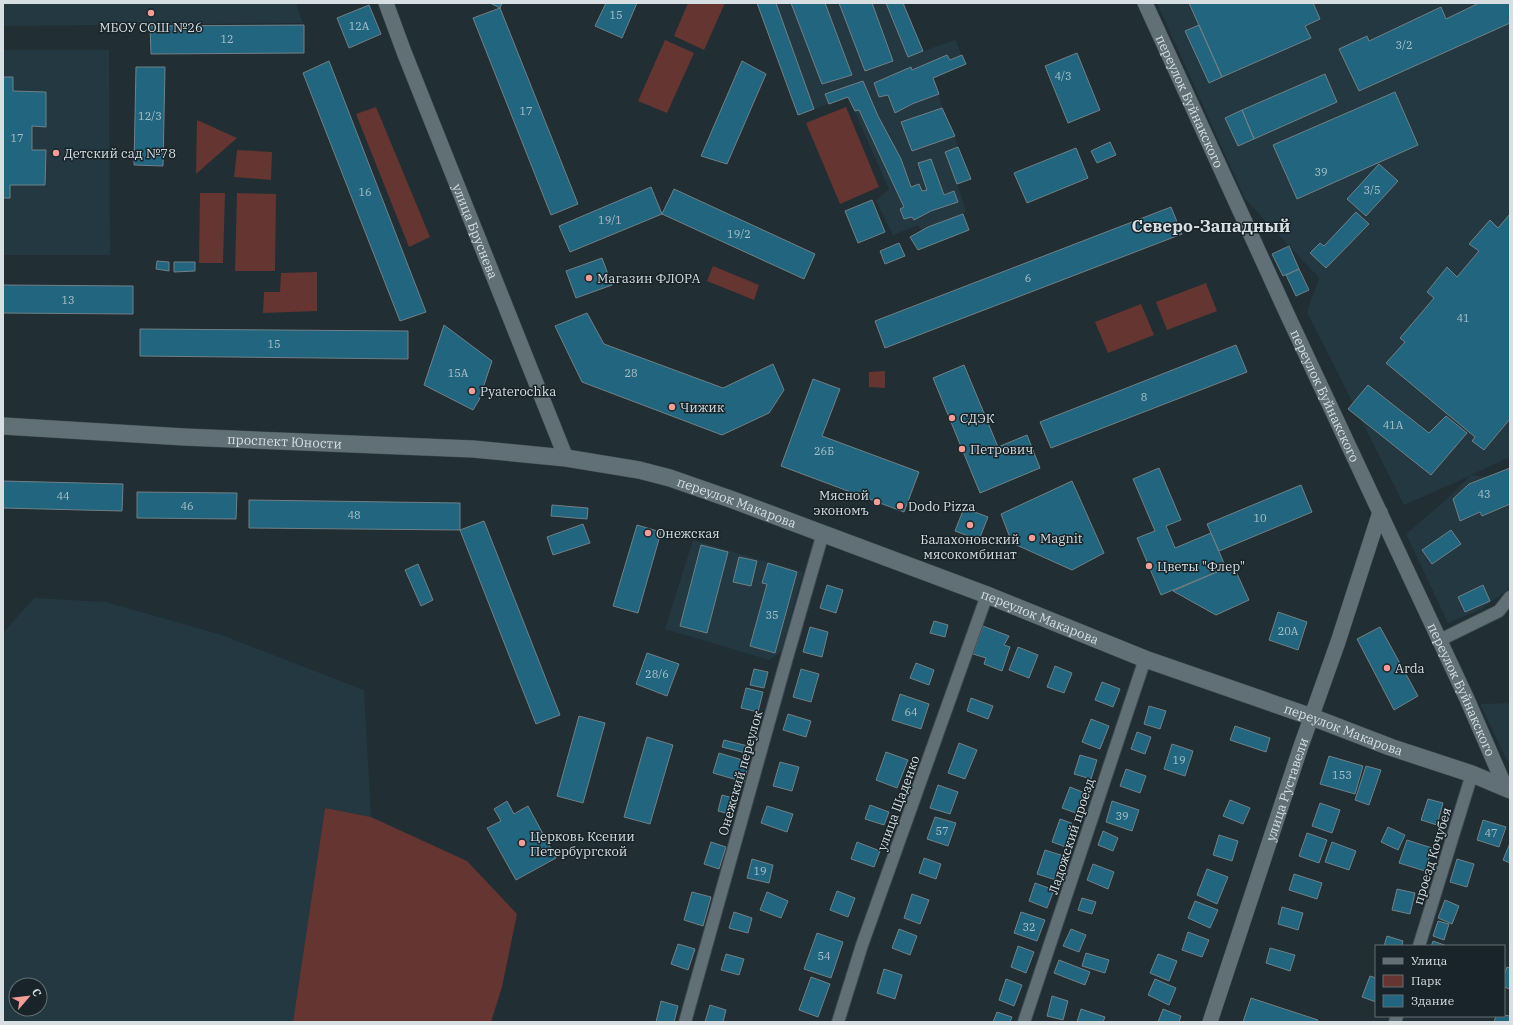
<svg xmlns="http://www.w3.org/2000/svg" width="1513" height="1025" font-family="'IBM Plex Serif',serif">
<rect width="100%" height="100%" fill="#212e33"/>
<path fill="#233840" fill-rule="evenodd" d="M3 3H296L303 23 3 26Z
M757 3H903L923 51 955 40 966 64 933 78 939 94 942 108 955 136 958 147 971 179 957 184 966 211 963 214 969 230 918 250 910 237 922 231 918 225 893 235 876 201 889 189 848 97 798 115Z
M1157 3H1510V457L1471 475 1510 480V586L1506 591 1480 610 1448 623 1406 534 1447 499 1470 476 1404 505 1307 312 1319 278 1245 199Z
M3 50H109L110 255H3Z
M693 540 803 572 781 652 769 660 665 629Z
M34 598 106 602 222 635 364 690 371 817 325 808 293 1022H3V633ZM16 985H40V1009H16Z
M1510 703V767L1480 704Z"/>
<path fill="#653532" d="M688 3H725L704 50 674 36Z
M665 40 694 53 667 113 638 101Z
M376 107 430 237 409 247 356 114Z
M846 107 879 187 840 204 806 123Z
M197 120 237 138 196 174Z
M237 150 272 152 271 180 234 177Z
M200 193H225L223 263H199Z
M237 193 276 194 275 271H235Z
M713 266 759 285 754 300 707 281Z
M317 272V311L263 313 264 292H280L281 273Z
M1206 283 1217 311 1167 330 1156 302Z
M1141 304 1154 335 1108 353 1095 322Z
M885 371V388L869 387V372Z
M325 808 371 817 467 861 517 914 502 987 491 1022H293Z"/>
<path fill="#21667e" stroke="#718086" d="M490 3H502L500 8Z
M606 3H637L622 38 595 26Z
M757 3H776L814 109 798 115Z
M791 3H825L852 75 822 84Z
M839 3H872L893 61 865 71Z
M886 3H903L923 51 908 57Z
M1189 3H1313L1320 19 1305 26 1311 38 1222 77Z
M1479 3H1510V23L1359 91 1339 49 1367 36 1369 41 1441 7 1446 19Z
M369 5 381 34 349 48 337 18Z
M500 8 578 204 551 215 473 18Z
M304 25V53L151 54 150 26Z
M1199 25 1222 77 1209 83 1185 31Z
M1077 53 1100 110 1068 123 1045 66Z
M947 55 950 60 962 55 966 64 933 78 939 94 912 104 895 113 888 95 879 97 874 83 911 67 912 70Z
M329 61 426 312 400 321 303 73Z
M742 61 766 74 727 164 701 156Z
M136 67H165L163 166 134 165Z
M1325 74 1337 102 1254 139 1242 110Z
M3 77H13V91L46 92V127L32 126V150H46L45 185H10V198H3Z
M863 81 878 116 901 159 911 187 919 184 922 191 927 190 918 163 931 159 944 195 954 191 958 202 931 211 914 220 912 217 904 219 900 209 904 207 859 110 855 111 848 97 829 104 825 94Z
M1395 92 1418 145 1297 199 1273 145Z
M942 108 955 136 912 151 901 122Z
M1242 110 1254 139 1238 146 1225 118Z
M1110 142 1116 155 1097 163 1091 151Z
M958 147 971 179 957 184 945 152Z
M1076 148 1088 178 1027 203 1014 173Z
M1379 164 1398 181 1366 216 1347 199Z
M651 187 662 214 570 252 559 226Z
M674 189 815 254 804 279 662 214Z
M872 200 885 232 858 243 845 211Z
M1171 207 1182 234 885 348 875 321Z
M1356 212 1369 224 1326 268 1310 253 1320 243 1324 246Z
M963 214 969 230 918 250 910 237 928 227Z
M1510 214V419L1484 450 1472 441 1475 437 1386 363 1405 342 1400 338 1434 298 1427 292 1447 267 1457 277 1479 251 1469 244 1490 220 1498 228Z
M899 243 905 256 885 264 880 251Z
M1289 246 1299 269 1283 276 1272 254Z
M602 258 612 285 576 298 566 271Z
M157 261 169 262V271L156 269Z
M174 262H195V271L174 272Z
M1299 269 1309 290 1296 296 1286 275Z
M3 285 133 286V314L3 313Z
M587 313 604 344 723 388 773 364 784 390 769 413 722 435 582 382 555 326Z
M444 325 492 361 479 400 473 410 424 385Z
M140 329 408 331V359L140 356Z
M1236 345 1247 372 1051 448 1040 422Z
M964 365 998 447 1027 435 1040 468 980 493 933 378Z
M813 379 840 389 822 436 919 472 904 512 781 466Z
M1368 385 1429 433 1446 416 1467 433 1431 475 1348 409Z
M1159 468 1181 520 1166 526 1175 548 1211 533 1226 568 1161 595 1137 538 1155 531 1133 479Z
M1510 468V504L1482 516 1480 512 1460 521 1453 499 1469 484Z
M3 481 123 484 122 511 3 508Z
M1072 481 1104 553 1072 570 1012 543 1001 514Z
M1301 485 1312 512 1219 551 1207 524Z
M137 492 237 493 236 519 137 518Z
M249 500 460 503V530L249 528Z
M552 505 588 508 587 519 551 516Z
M964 508 988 517 979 540 955 531Z
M484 521 560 715 536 724 460 530Z
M583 524 590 543 553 555 547 537Z
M637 525 661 532 638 613 613 606Z
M1451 530 1461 544 1432 564 1422 550Z
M701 545 728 552 707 633 680 626Z
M739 557 757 561 751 586 733 582Z
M768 563 797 572 775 653 750 646 767 584 762 583Z
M418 564 433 600 421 606 405 570Z
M1233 565 1249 600 1216 615 1173 591Z
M827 585 843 590 836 613 820 608Z
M1483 585 1490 601 1465 612 1458 597Z
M1278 612 1307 622 1298 650 1269 640Z
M934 621 948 625 945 637 930 633Z
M983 626 1009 636 1004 645 1010 647 1002 671 984 664 986 658 973 654Z
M810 627 828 632 822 657 803 652Z
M1380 627 1418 696 1394 710 1357 639Z
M1018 647 1038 655 1029 678 1009 670Z
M647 653 679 664 667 696 636 684Z
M916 663 934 670 929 685 910 678Z
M1055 666 1072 673 1064 693 1047 687Z
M754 669 768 672 764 688 750 685Z
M801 669 819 674 811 702 793 697Z
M1102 682 1120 689 1113 707 1095 700Z
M746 688 763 692 758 712 741 708Z
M900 694 929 704 921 729 892 720Z
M971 698 993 706 988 719 967 711Z
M1149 706 1166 711 1160 729 1144 724Z
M788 714 811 721 806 737 783 730Z
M579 716 605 723 583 803 557 796Z
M1091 719 1109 726 1100 749 1082 742Z
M1235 726 1270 738 1266 752 1230 740Z
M1137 732 1151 737 1145 754 1131 749Z
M647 737 673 745 650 824 624 817Z
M724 740 752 747 750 754 722 747Z
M959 743 977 750 965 779 948 773Z
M1172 744 1193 751 1185 776 1164 769Z
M886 752 908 760 897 788 876 780Z
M719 753 749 762 744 782 713 773Z
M1080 755 1097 760 1091 779 1074 774Z
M1329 756 1363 766 1355 794 1320 784Z
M780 762 799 767 792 791 773 786Z
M1366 766 1381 770 1369 805 1355 800Z
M1126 769 1146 776 1140 793 1120 786Z
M938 785 958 792 950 814 930 808Z
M1070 787 1085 793 1076 813 1062 808Z
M722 795 737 799 733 815 718 811Z
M1428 799 1443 803 1437 825 1421 820Z
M1230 800 1250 808 1243 824 1223 816Z
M507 801 514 814 528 806 556 858 516 880 487 828 501 821 494 809Z
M1112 801 1139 810 1132 831 1106 822Z
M1320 803 1340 810 1332 833 1312 826Z
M870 805 889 812 884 825 865 819Z
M767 806 793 814 787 832 761 823Z
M935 817 956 823 948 846 927 839Z
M1060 819 1074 824 1066 847 1052 842Z
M1483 820 1506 827 1499 847 1477 840Z
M1388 827 1405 835 1398 850 1381 842Z
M1103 831 1118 838 1113 851 1098 845Z
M1307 833 1327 840 1319 863 1299 856Z
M1219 835 1238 841 1232 861 1213 855Z
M1407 840 1432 848 1425 871 1399 863Z
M711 842 726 847 719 869 704 864Z
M857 842 880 851 874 867 851 859Z
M1332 842 1356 851 1349 870 1325 862Z
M1510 843V863L1503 860Z
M1045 850 1064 856 1056 880 1037 874Z
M924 858 941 864 936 879 919 873Z
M752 859 773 865 769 883 747 878Z
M1457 859 1474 864 1467 887 1450 882Z
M1093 864 1114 872 1108 889 1087 880Z
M1207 869 1228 877 1217 904 1197 895Z
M1294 874 1322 883 1317 899 1289 890Z
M1035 883 1054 890 1047 908 1029 901Z
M1397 889 1415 893 1410 914 1392 910Z
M837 891 855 898 848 917 830 910Z
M692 892 711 897 703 926 684 920Z
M767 892 788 901 781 918 760 910Z
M912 894 929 900 920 924 904 918Z
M1082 898 1096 902 1092 914 1078 910Z
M1445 900 1459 906 1452 924 1438 918Z
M1195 901 1218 910 1210 928 1188 918Z
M1282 907 1303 913 1298 930 1278 924Z
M734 912 752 918 748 933 729 928Z
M1021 912 1045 920 1037 941 1014 933Z
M1438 921 1449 924 1444 940 1433 936Z
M899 929 917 936 910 955 892 948Z
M1071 929 1086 935 1079 952 1063 946Z
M1188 932 1209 940 1202 957 1182 950Z
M817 933 843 942 831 978 804 969Z
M1387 936 1403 941 1402 946H1384Z
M1433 941 1447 946H1431Z
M678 944 695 949 688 970 671 964Z
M1018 946 1034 952 1026 973 1011 967Z
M1270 948 1295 955 1290 971 1266 963Z
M1086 953 1109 960 1105 973 1082 966Z
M726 954 744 959 739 975 721 970Z
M1158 954 1177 961 1169 981 1150 973Z
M1059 960 1090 972 1085 985 1054 973Z
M1507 967 1510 968V989L1504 987V975Z
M884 969 902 975 895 999 877 993Z
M1370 976 1376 978V1002L1362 997Z
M811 977 830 984 818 1017 799 1010Z
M1006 979 1022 985 1014 1006 999 1000Z
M1155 979 1176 988 1169 1005 1148 995Z
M1052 996 1068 1001 1063 1020 1047 1016Z
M1251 998 1318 1020 1317 1022H1243Z
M661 1001 678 1006 674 1022H656Z
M710 1005 726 1010 723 1022H705Z
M1081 1009 1105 1017 1103 1022H1077Z
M1163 1009 1181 1016 1179 1022H1158Z
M997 1012 1012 1017 1010 1022H993Z
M1504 1015 1510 1016V1022H1494L1496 1016H1504Z"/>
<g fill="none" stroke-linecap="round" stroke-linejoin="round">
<g stroke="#3f4a4f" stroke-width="14">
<path id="minor" d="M1440 640 1499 611 1510 597
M1419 946 1472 774
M685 1022 784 668 823 533
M838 1022 862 945 987 595
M1024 1022 1145 659
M1395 1022 1397 1016"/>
</g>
<g stroke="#3f4a4f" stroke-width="16">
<g id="tertiary">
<path id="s1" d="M386 3 404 52 566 458"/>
<path id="s2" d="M1145 3 1288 316 1467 699 1506 789"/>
<path id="s3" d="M1210 1022 1301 746 1338 642 1380 512"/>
</g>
</g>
<g stroke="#3f4a4f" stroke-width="18">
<g id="secondary">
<path id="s4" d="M3 426 184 437 473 449 566 458 639 470 670 478 733 500 987 595 1145 659 1312 717 1390 747 1472 774 1510 790"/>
</g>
</g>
<use href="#minor" stroke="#617076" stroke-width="12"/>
<use href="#tertiary" stroke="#617076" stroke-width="15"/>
<use href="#secondary" stroke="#617076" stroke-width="17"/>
</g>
<g fill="#f59c95" stroke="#182429" stroke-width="1.5">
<circle cx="151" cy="13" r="4"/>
<circle cx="56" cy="153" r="4"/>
<circle cx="589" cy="278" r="4"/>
<circle cx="472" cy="391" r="4"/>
<circle cx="672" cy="407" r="4"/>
<circle cx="952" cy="418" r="4"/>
<circle cx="962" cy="449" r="4"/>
<circle cx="877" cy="502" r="4"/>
<circle cx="900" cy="506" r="4"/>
<circle cx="970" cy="525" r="4"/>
<circle cx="648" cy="533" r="4"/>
<circle cx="1032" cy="538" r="4"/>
<circle cx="1149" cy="566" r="4"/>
<circle cx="1387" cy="668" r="4"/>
<circle cx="522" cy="843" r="4"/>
</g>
<g text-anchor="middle" stroke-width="3" stroke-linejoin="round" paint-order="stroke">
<g font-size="11" fill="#aac1ca">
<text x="616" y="19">15</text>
<text x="359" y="30">12А</text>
<text x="227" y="43">12</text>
<text x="1404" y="49">3/2</text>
<text x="1063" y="80">4/3</text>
<text x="526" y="115">17</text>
<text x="150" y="120">12/3</text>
<text x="17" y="142">17</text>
<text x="1321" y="176">39</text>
<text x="1372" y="194">3/5</text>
<text x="365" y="196">16</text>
<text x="610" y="224">19/1</text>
<text x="739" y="238">19/2</text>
<text x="1028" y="282">6</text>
<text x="68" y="304">13</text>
<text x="1463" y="322">41</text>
<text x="274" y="348">15</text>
<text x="458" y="377">15А</text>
<text x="631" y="377">28</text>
<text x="1144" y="401">8</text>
<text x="1393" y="429">41А</text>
<text x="824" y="455">26Б</text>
<text x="1484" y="498">43</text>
<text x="63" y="500">44</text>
<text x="187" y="510">46</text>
<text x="354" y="519">48</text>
<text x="1260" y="522">10</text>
<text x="772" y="619">35</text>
<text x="1288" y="635">20А</text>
<text x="657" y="678">28/6</text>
<text x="911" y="716">64</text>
<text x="1179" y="764">19</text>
<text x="1342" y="779">153</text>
<text x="1122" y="820">39</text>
<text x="942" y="835">57</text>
<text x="1491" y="837">47</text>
<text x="760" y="875">19</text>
<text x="1029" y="931">32</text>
<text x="824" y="960">54</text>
</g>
<g font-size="13" fill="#d7dfe3" stroke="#182429" text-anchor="start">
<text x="151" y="32" text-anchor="middle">МБОУ СОШ №26</text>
<text x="64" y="158">Детский сад №78</text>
<text x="597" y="283">Магазин ФЛОРА</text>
<text x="480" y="396">Pyaterochka</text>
<text x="680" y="412">Чижик</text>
<text x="960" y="423">СДЭК</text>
<text x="970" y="454">Петрович</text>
<text x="869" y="500" text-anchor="end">Мясной<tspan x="869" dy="15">экономъ</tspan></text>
<text x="908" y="511">Dodo Pizza</text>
<text x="656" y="538">Онежская</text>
<text x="1040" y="543">Magnit</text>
<text x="970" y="544" text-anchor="middle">Балахоновский<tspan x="970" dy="15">мясокомбинат</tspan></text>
<text x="1157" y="571">Цветы "Флер"</text>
<text x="1395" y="673">Arda</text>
<text x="530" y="841">Церковь Ксении<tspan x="530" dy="15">Петербургской</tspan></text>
</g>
<g font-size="13" fill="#d7dfe3" stroke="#182429">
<text dy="5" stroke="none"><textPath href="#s2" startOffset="108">переулок Буйнакского</textPath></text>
<text dy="5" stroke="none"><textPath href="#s1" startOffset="245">улица Бруснева</textPath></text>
<text dy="5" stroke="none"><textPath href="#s2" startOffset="432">переулок Буйнакского</textPath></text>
<text dy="5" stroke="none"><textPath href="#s4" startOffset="282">проспект Юности</textPath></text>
<text dy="5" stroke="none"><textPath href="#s4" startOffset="741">переулок Макарова</textPath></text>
<text dy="5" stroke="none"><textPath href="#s4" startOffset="1065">переулок Макарова</textPath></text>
<text dy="5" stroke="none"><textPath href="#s2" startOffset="756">переулок Буйнакского</textPath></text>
<text dy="5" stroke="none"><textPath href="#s4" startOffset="1389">переулок Макарова</textPath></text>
<text transform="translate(740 773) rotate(-74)" y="5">Онежский переулок</text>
<text dy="5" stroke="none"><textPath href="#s3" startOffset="245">улица Руставели</textPath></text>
<text transform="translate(898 803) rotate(-70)" y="5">улица Щаденко</text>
<text transform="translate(1071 836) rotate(-72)" y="5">Ладожский проезд</text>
<text transform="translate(1432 856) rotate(-73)" y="5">проезд Кочубея</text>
</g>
<g font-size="17" font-weight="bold" fill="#d7dfe3" stroke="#182429">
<text x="1211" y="232">Северо-Западный</text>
</g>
</g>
<rect width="1513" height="1025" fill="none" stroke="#d7dfe3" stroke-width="8"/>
<rect x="1375" y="945" width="130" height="72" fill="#182429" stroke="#646f73"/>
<rect x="1383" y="958" width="20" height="6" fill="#617076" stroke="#646f73"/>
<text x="1411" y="965" font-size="12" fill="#d7dfe3">Улица</text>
<rect x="1383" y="975" width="20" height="12" fill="#653532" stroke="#646f73"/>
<text x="1411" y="985" font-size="12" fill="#d7dfe3">Парк</text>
<rect x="1383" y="995" width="20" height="12" fill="#21667e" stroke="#646f73"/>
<text x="1411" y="1005" font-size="12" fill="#d7dfe3">Здание</text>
<g transform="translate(28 997) rotate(62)"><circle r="19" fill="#182429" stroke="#646f73"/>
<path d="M0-3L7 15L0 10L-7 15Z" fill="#f59c95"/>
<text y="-6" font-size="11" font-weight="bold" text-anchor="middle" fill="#d7dfe3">С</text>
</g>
</svg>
